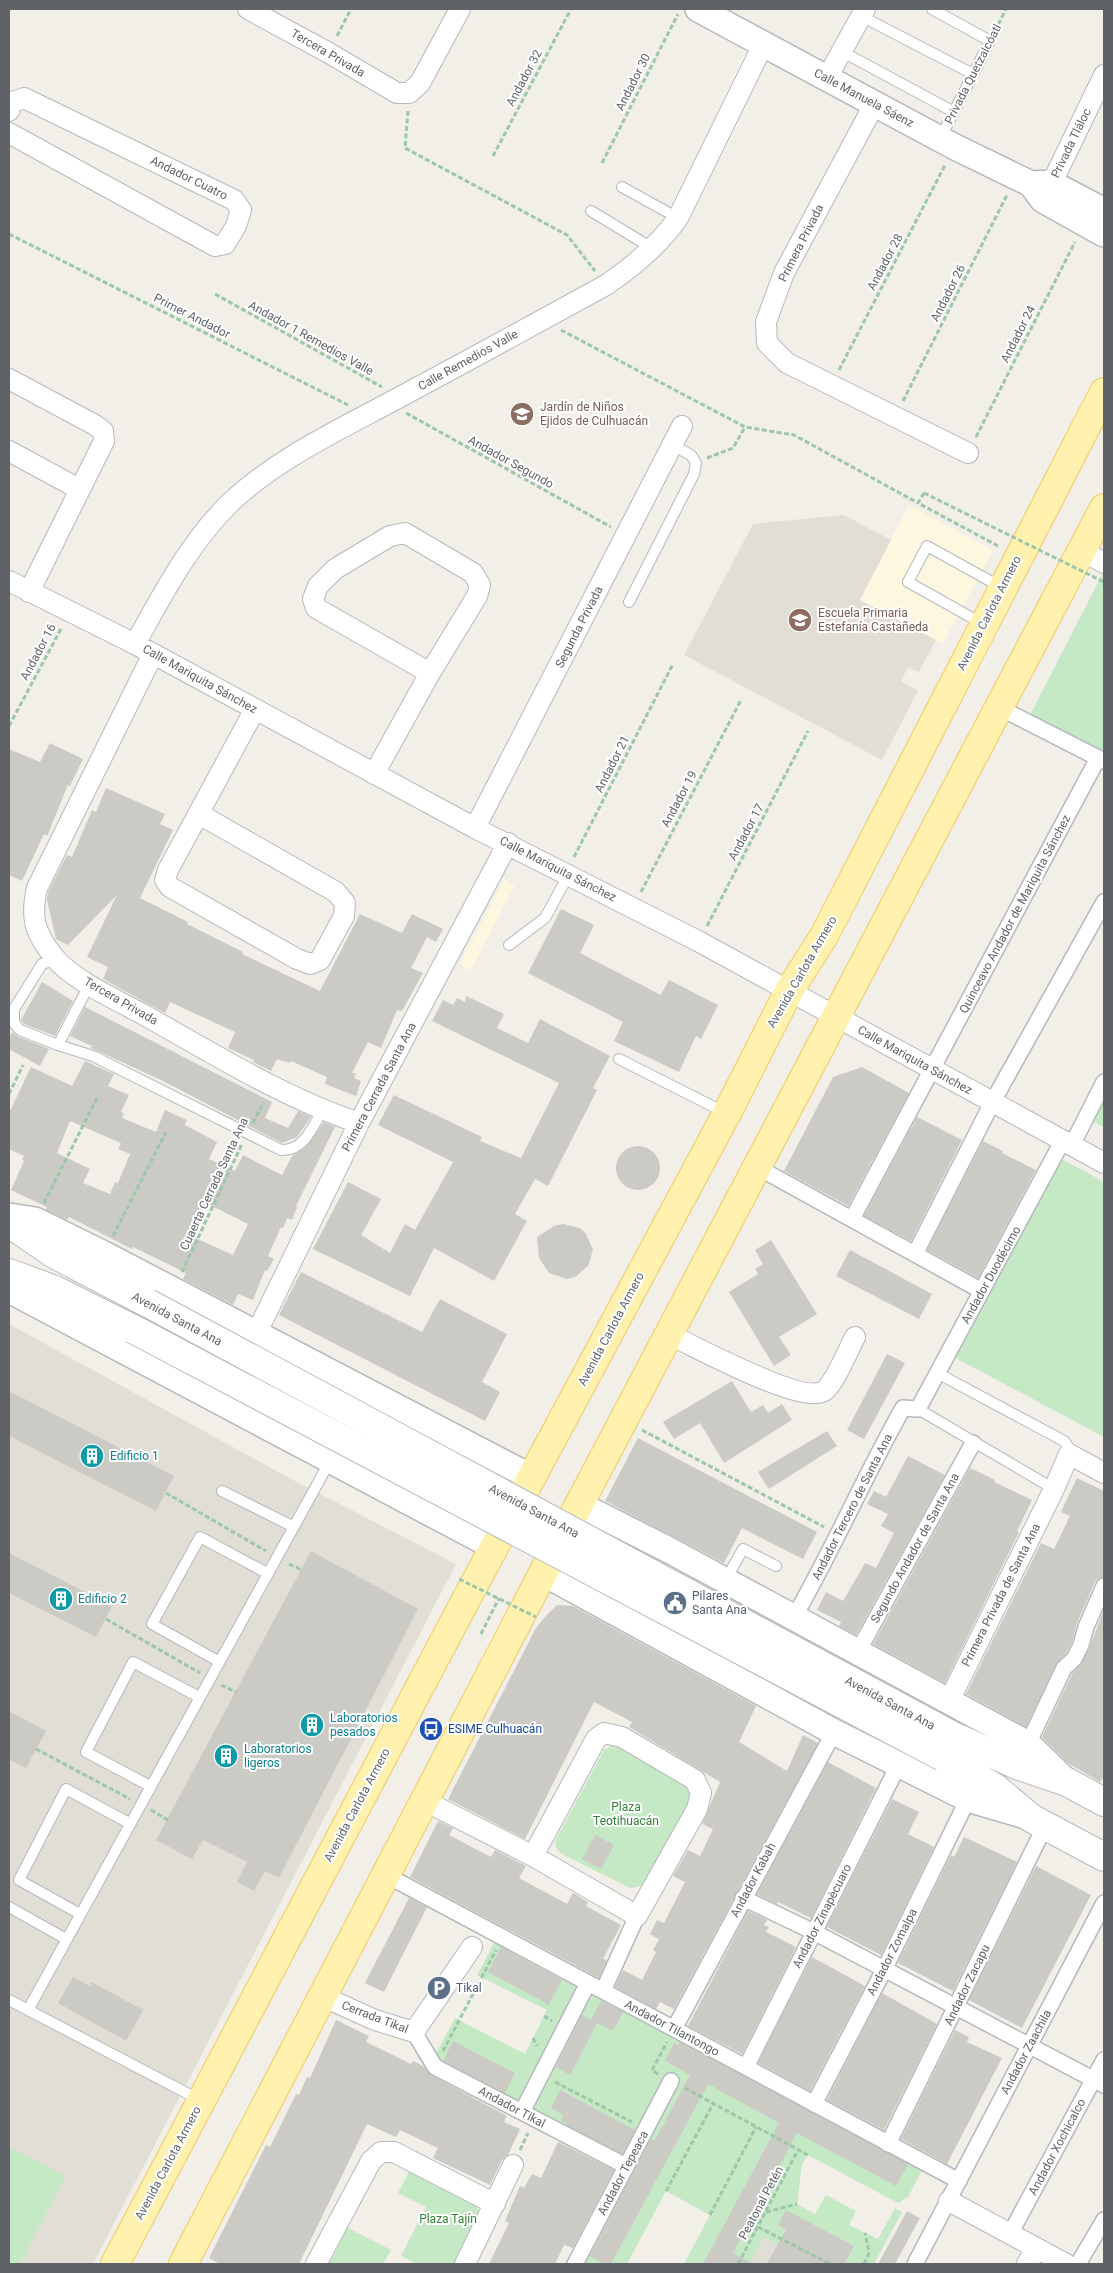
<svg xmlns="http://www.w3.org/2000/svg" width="1113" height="2273" font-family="Roboto,sans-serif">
<rect width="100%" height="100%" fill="#f1efe8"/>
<path fill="#fef7e0" d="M909 505 993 550 943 644 859 600Z
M504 879 515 885 470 972 460 964Z"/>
<path fill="#e1ded6" d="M844 515 891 540 860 600 936 640 919 672 908 667 901 681 918 691 882 760 684 655 753 524Z
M9 1324 293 1480 456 1564 93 2264H9Z
M764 2237 815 2264H749Z"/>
<path fill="#c5e8c5" d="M1104 571V754L1030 715Z
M1104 1089V1127L1089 1119Z
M1058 1157 1104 1182V1437L952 1356Z
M611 1746 619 1747 688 1784 692 1790 691 1800 643 1886 630 1888 562 1854 557 1849 555 1841 604 1750Z
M495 1941 922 2170 908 2197 898 2203 808 2155 802 2164 797 2204 815 2214 826 2195 856 2211 849 2225 878 2239 895 2208 902 2212 874 2264H815L764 2237 749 2264H684L710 2215 666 2191 627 2264H581L635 2162 433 2059 455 2018 525 2054 547 2010 477 1975Z
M9 2147 65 2176 20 2264H9Z
M410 2170 473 2202 479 2211 454 2264H417L401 2256 426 2207 398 2193Z
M348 2228 391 2250 383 2264H329Z"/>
<path fill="#cccac5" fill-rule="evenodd" d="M50 743 83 759 70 786 68 785 47 836 44 834 22 881 9 875V749L40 762Z
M106 788 165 814 160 824 173 830 140 898 188 922 187 924 243 952 242 954 320 991 360 914 402 933 412 914 443 929 436 942 427 937 411 968 423 973 402 1011 397 1010 381 1048 368 1042 352 1073H356L354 1078 361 1081 356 1096 325 1084 327 1077 291 1061 290 1063 277 1059 271 1071 253 1062 254 1060 228 1048 235 1032 170 1002 165 1013 103 979 108 967 87 957 117 895 68 945 56 939 47 900 48 892 67 855 72 857 92 810 96 812Z
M561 909 594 925 580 953 661 995 669 980 718 1005 701 1039 696 1036 679 1072 614 1041 623 1022 528 973Z
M42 982 73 1001 55 1036 24 1024 21 1020Z
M466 996 504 1014 497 1028 528 1043 540 1019 610 1056 593 1088 597 1090 548 1186 535 1179 515 1214 527 1221 494 1281 434 1248 410 1296 313 1249 348 1182 381 1199 361 1235 390 1253 405 1224 415 1230 453 1162 378 1125 394 1095 482 1137 480 1141 521 1158 559 1083 432 1021 443 1000 453 1005 457 998 465 1002Z
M85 1007 272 1102 265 1118 288 1128 298 1111 311 1117 297 1137 282 1143 161 1080 91 1048 92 1046 70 1036Z
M12 1032 17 1036 49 1049 40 1066 9 1049V1038Z
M85 1061 114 1074 108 1086 129 1095 121 1112 124 1113 122 1118 156 1132 165 1110 187 1120 185 1125 217 1142 209 1159 235 1171 243 1155 282 1175 292 1156 306 1147 324 1122 335 1127 296 1206 297 1207 292 1220 287 1218 283 1228 281 1227 268 1256 274 1259 267 1271 265 1270 253 1300 238 1294 233 1305 183 1279 186 1273 133 1247 132 1249 69 1217 67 1220 46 1210 47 1207 11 1190 24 1161 22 1160 24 1156 9 1149V1113L31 1067 72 1086ZM70 1121 121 1143 118 1149 130 1154 118 1183 115 1182 110 1194 83 1183 90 1169 57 1153ZM206 1203 248 1224 233 1255 191 1236Z
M862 1067 909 1093 848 1206 784 1171 833 1077Z
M917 1117 962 1140 911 1241 864 1216Z
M983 1141 1003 1151 1002 1153 1036 1170 978 1278 927 1250Z
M616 1168a22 22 0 1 1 44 0a22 22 0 1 1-44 0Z
M563 1224 580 1228 586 1234 593 1250 588 1266 575 1277 567 1279 549 1273 539 1258 537 1237 554 1226Z
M771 1240 817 1314 779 1337 791 1355 774 1366 729 1292 758 1274 755 1269 763 1264 755 1250Z
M850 1250 932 1294 919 1319 836 1276Z
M301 1272 422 1332 440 1299 507 1334 482 1382 500 1392 485 1421 279 1315Z
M887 1354 905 1363 864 1439 847 1430Z
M732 1381 751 1412 763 1405 768 1413 782 1404 792 1420 724 1463 700 1423 674 1439 663 1422Z
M9 1391 174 1476 156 1511 9 1436Z
M827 1431 837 1446 769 1489 758 1472Z
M638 1438 817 1532 803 1559 742 1528 724 1563 605 1501Z
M908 1456 945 1475 856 1635 839 1626 841 1622 817 1610 826 1592 843 1601 865 1563 876 1568 894 1533 881 1526 888 1514 867 1504 874 1491 886 1497Z
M970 1468 995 1480 994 1482 1032 1500 1017 1531 1019 1532 945 1683 873 1644Z
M1077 1478 1104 1491V1577L1099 1578 1095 1582 1077 1623 1072 1642 1066 1653 1056 1664 1026 1727 966 1694 1041 1543 1054 1549 1070 1516 1061 1512Z
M311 1551 418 1609 279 1878 265 1871 254 1891 237 1882 247 1862 203 1840 192 1859 156 1840Z
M9 1553 112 1606 96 1637 9 1593Z
M557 1605 573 1606 756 1706 739 1742 787 1771 803 1735 818 1743 674 2009 660 2002 656 2009 615 1987 623 1970 642 1980 656 1952 653 1950 659 1939 650 1934 657 1920 664 1923 685 1882 673 1876 688 1850 700 1856 713 1829 702 1824 720 1782 629 1727 632 1722 594 1702 525 1839 448 1799 536 1628 545 1617Z
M1104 1609V1775L1100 1782 1068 1763 1042 1737 1072 1674 1082 1663 1089 1649Z
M9 1711 46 1731 26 1768 9 1759Z
M828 1762 876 1788 811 1918 778 1902 777 1904 757 1894Z
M892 1799 919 1812 908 1834 934 1847 881 1955 827 1927Z
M438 1821 453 1828 449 1835 491 1857 495 1850 526 1866 519 1878 567 1904 573 1893 588 1902 586 1906 621 1925 603 1959 607 1960 599 1978 410 1877Z
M595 1835 614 1845 601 1869 582 1859Z
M964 1837 1017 1862 953 1991 898 1963 951 1855 954 1857Z
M1036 1866 1091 1895 1022 2028 969 2000Z
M409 1898 427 1907 384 1992 365 1983Z
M748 1911 767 1920 764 1925 769 1927 766 1932 796 1947 742 2054 688 2026Z
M501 1947 562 1980 549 2005 488 1972Z
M812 1957 865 1986 810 2091 758 2063Z
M73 1977 90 1986 92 1982 143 2010 126 2041 58 2003Z
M882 1993 937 2024 884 2130 827 2100Z
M601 2001 623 2012 613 2031 591 2020Z
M582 2015 597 2023 570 2075 556 2067Z
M336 2020 369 2036 366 2042 411 2064 413 2061 423 2066 431 2075 507 2116 504 2122 520 2129 508 2155 502 2160 490 2185 433 2158 438 2148 400 2130 396 2137 367 2124 299 2264H220L209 2258 266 2145 270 2147 296 2094 299 2095 307 2077 310 2078Z
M955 2030 969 2037 967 2042 1002 2058 947 2164 901 2139Z
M453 2041 515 2073 505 2093 443 2061Z
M680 2042 908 2164 896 2186 797 2133 733 2253 754 2264H703L779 2123 708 2084 611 2264H604L590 2256 651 2139 655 2140 690 2075 665 2061 674 2043 678 2045Z
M560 2090 635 2130 622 2154 567 2125V2123L561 2120 563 2115 551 2108Z
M558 2142 614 2170 573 2248 564 2245 555 2264H489L509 2223 505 2221 520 2186 524 2188 532 2174 541 2178Z
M786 2210 854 2246 844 2264H767L786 2229 778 2225Z
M907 2211 920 2218 895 2264H878Z"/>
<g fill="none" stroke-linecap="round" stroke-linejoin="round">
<g stroke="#b5b8bc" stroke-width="12">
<path id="service" d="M932 9 990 41 940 139
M861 16 973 74
M841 51 954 112
M622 187 678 218
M591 211 652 248
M629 602 694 474 696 463 691 455 672 445
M983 624 908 582 927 546 1001 587
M509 945 545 918 569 874
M56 959 42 964 14 1009V1023L20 1030 58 1045
M89 985 58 1045 93 1056 281 1150C304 1151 312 1128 322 1111
M619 1059 726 1113
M937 1373 1064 1441 1069 1448V1454
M918 1409 1054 1489
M222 1491 294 1527
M725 1581 743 1549 776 1566
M218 1661 152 1624 200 1537 267 1573
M150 1786 86 1752 133 1662 199 1697
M9 1907 66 1939
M80 1914 19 1880 66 1789 129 1823
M9 2000 200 2100
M28 2010 330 1461"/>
</g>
<g stroke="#b5b8bc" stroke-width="18">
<path id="pedestrian" d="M1000 708 1104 761
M1072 1145 1104 1082
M757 1167 982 1291
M852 1219 1098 758
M915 1254 992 1103 1104 902
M793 1619C833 1550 864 1477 903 1408L918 1409 1063 1140
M857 1653 973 1443
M1028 1744 1064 1668 1074 1659 1081 1645 1086 1627 1104 1586
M386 1875 959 2181
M743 1898 814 1932 1104 2085
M603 1991 637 1916
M674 2029 834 1732
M414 2032 435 2067 626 2166
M746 2067 899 1764
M814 2104 884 1970 968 1799
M522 2112 588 1983
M888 2144 1045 1826
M1010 2234 1104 2060
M575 2264 671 2081
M915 2264 1104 1903
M1078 2264 1104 2220"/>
</g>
<g stroke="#b5b8bc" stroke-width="22">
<path id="minor" d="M248 9 329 53 397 93H409L420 83 460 9
M827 78 865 9
M875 103 784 273 766 322 767 343 787 363 968 453
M9 111 13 102 24 98 234 200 241 210 236 226 225 244 215 246 9 133
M1045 197 1104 75
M9 379 95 425 103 431 104 441 29 592
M9 451 79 489
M1081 550 1104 563
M9 581 135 644 475 828 698 941 1104 1163
M135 644C163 594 189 543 230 503 277 458 343 428 400 397 469 360 537 323 606 285 634 266 659 245 678 218L763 45
M153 654 37 888C30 919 35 933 54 957 72 980 121 1002 146 1016 216 1055 284 1098 359 1123
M374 774 430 673 477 596 480 585 473 573 405 533 390 536 335 569 318 586 313 599 316 608 430 673
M199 814 336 892 345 903 344 916 320 960 310 964 297 959 170 887 165 880 168 870 255 709
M475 828 682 426
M256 1334 359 1123 508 843
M670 1335C697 1347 801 1405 824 1391 835 1383 848 1350 855 1337
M949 1701 1054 1489 1069 1454 1104 1473
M425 1801 533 1856 637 1916 697 1809 701 1793 695 1780 622 1737 604 1733 596 1739 533 1856
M324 1997 375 2020 414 2032 472 1947
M949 2201 1066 2264
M316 2264 371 2161 381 2152H394L495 2204
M465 2264 513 2165
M1027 2264 1036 2249"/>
</g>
<g stroke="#b5b8bc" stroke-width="28">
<path id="tertiary" d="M698 9 955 147 1031 184 1043 200 1104 234
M1031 184 1051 183 1104 211
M9 1216 35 1220 104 1254 531 1477
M9 1290 494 1547
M580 1505 667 1549 1028 1744 1067 1782
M543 1573 834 1732 968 1799 1029 1817"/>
</g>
<g stroke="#b6babf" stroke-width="30">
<path id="secondary" d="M9 1223 54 1254 148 1303
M9 1273 55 1290 133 1329
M953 1736 1017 1765 1067 1782 1104 1802
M943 1757 994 1787 1031 1818 1104 1857"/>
</g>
<g stroke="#f2c960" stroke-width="30">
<path id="primary" d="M115 2264 461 1609 727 1113 789 991 824 936 1104 392
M183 2264 543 1573 1104 508"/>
</g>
<path stroke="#9cc7a9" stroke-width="3" stroke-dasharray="5 2.5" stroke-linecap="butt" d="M995 31 1006 9
M337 36 351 9
M408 111 405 148 567 235 595 271
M493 156 571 9
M602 163 678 14
M9 234 348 405
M215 294 382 387
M561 330 745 427 794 435 918 503
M839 370 945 165
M903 401 1007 195
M406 413 611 527
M976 437 1075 242
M707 458 733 448 745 427
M924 493 918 503 1000 547
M9 726 62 627
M574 857 673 664
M641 892 741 700
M707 926 808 731
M9 1094 23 1065
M253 1123 264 1102
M44 1203 98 1096
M113 1236 166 1132
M182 1272 242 1144
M642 1430 824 1527
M166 1493 266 1551
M289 1564 302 1570
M106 1619 200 1673
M481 1634 499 1598
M221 1685 236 1692
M36 1749 130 1799
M151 1810 168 1820
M544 2016 552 2021
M533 2038 537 2046
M443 2051 496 1950
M658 2074 652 2070 667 2042
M555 2082 632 2122
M685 2088 808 2155
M520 2150 528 2133
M666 2191 713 2104
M766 2212 797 2204
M710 2215 756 2127
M758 2227 830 2264
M738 2264 798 2150
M864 2264 869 2253 865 2233"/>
<use href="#service" stroke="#fff" stroke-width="10"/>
<use href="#pedestrian" stroke="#fff" stroke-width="15"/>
<use href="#minor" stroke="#fff" stroke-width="20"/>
<use href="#tertiary" stroke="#fff" stroke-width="25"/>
<use href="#secondary" stroke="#fff" stroke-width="28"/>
<use href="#primary" stroke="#fff2af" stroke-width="28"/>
<g stroke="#b6babf" stroke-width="30" stroke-linecap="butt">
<path id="secondary-bridge" d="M148 1303 953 1736
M133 1329 943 1757"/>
</g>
<path stroke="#9cc7a9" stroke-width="3" stroke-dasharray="5 2.5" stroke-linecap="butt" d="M924 493 1104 582
M459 1579 536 1617"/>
<use href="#secondary-bridge" stroke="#fff" stroke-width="28"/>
</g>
<defs>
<g id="school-disc" transform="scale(1.25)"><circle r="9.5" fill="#8d6e63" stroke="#fff"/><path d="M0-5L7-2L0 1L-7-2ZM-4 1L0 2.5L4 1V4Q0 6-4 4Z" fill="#fff"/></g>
<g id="building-disc" transform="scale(1.25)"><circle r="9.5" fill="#0f9aa8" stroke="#fff"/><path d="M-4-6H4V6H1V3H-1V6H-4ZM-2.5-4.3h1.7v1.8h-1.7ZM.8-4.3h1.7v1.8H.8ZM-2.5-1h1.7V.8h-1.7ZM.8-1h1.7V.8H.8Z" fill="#fff"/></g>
<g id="civic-disc" transform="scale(1.25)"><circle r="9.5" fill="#5c6f8a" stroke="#fff"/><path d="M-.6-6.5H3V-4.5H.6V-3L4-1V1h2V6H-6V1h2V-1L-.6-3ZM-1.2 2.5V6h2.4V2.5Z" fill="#fff"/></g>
<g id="bus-disc" transform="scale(1.25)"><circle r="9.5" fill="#1a4fb4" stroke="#fff"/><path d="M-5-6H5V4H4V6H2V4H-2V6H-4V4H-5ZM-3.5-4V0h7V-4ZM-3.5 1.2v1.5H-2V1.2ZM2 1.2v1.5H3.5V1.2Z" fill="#fff"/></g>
<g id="parking-disc" transform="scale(1.25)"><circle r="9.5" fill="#5c6f8a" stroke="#fff"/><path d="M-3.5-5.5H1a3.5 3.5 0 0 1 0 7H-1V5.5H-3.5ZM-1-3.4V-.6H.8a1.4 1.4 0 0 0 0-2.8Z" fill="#fff"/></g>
</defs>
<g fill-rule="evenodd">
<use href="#school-disc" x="522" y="414"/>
<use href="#school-disc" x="800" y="620"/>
<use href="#building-disc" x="92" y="1456"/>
<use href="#building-disc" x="61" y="1599"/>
<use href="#civic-disc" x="675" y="1603"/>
<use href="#building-disc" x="312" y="1725"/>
<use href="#bus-disc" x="431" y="1729"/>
<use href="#building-disc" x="226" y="1756"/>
<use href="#parking-disc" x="439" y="1988"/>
</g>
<g text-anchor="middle" stroke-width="4" stroke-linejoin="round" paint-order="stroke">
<g font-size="12" fill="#5f6368" stroke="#fff">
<text transform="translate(328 53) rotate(30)" y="4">Tercera Privada</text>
<text transform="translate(973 74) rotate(-63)" y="4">Privada Quetzalcóatl</text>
<text transform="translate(524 78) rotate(-62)" y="4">Andador 32</text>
<text transform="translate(633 82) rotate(-63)" y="4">Andador 30</text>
<text transform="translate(864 98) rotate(28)" y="4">Calle Manuela Sáenz</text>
<text transform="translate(1071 143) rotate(-64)" y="4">Privada Tláloc</text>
<text transform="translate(189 178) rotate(26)" y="4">Andador Cuatro</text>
<text transform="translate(801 243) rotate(-63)" y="4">Primera Privada</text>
<text transform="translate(885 262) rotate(-62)" y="4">Andador 28</text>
<text transform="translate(948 293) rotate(-63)" y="4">Andador 26</text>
<text transform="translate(192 316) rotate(27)" y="4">Primer Andador</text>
<text transform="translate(1018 334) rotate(-63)" y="4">Andador 24</text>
<text transform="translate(311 338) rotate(29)" y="4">Andador 1 Remedios Valle</text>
<text transform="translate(468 360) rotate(-29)" y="4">Calle Remedios Valle</text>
<text transform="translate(511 462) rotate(29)" y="4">Andador Segundo</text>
<text transform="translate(989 613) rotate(-63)" y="4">Avenida Carlota Armero</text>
<text transform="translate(579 627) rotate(-63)" y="4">Segunda Privada</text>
<text transform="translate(38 652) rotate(-62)" y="4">Andador 16</text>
<text transform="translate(200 679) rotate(29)" y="4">Calle Mariquita Sánchez</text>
<text transform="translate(612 764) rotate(-63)" y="4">Andador 21</text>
<text transform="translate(679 799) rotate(-62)" y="4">Andador 19</text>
<text transform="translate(746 832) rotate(-62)" y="4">Andador 17</text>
<text transform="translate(558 869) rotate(27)" y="4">Calle Mariquita Sánchez</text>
<text transform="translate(1015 914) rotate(-62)" y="4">Quinceavo Andador de Mariquita Sánchez</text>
<text transform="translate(802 972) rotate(-60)" y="4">Avenida Carlota Armero</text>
<text transform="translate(121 1001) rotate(30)" y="4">Tercera Privada</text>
<text transform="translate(915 1060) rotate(29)" y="4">Calle Mariquita Sánchez</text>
<text transform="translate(379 1087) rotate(-62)" y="4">Primera Cerrada Santa Ana</text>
<text transform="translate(214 1184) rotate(-65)" y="4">Cuaerta Cerrada Santa Ana</text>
<text transform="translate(991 1275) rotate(-61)" y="4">Andador Duodécimo</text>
<text transform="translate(177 1319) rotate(28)" y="4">Avenida Santa Ana</text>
<text transform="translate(611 1329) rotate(-62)" y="4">Avenida Carlota Armero</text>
<text transform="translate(852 1507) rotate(-63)" y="4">Andador Tercero de Santa Ana</text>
<text transform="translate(534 1511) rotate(28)" y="4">Avenida Santa Ana</text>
<text transform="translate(915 1548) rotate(-61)" y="4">Segundo Andador de Santa Ana</text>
<text transform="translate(1001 1595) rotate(-63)" y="4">Primera Privada de Santa Ana</text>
<text transform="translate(890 1703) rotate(28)" y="4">Avenida Santa Ana</text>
<text transform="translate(357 1805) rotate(-62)" y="4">Avenida Carlota Armero</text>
<text transform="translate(753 1880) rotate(-62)" y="4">Andador Kabah</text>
<text transform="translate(822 1916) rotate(-63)" y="4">Andador Zinapècuaro</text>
<text transform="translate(892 1952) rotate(-63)" y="4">Andador Zomalpa</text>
<text transform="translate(967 1985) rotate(-64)" y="4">Andador Zacapu</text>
<text transform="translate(375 2017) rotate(21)" y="4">Cerrada Tikal</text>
<text transform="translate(672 2028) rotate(28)" y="4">Andador Tilantongo</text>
<text transform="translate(1026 2052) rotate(-62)" y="4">Andador Zaachila</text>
<text transform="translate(512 2107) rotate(28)" y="4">Andador Tikal</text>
<text transform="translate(1057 2147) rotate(-62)" y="4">Andador Xochicalco</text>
<text transform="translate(168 2163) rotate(-62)" y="4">Avenida Carlota Armero</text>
<text transform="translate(623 2173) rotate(-62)" y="4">Andador Tepeaca</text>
<text transform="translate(761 2203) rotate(-62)" y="4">Peatonal Petén</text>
</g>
<g font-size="12" fill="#785e54" stroke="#fff" text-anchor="start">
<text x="540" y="411">Jardín de Niños<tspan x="540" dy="14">Ejidos de Culhuacán</tspan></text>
<text x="818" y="617">Escuela Primaria<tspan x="818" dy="14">Estefanía Castañeda</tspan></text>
</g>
<g font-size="12" fill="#0d838f" stroke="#fff" text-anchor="start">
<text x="110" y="1460">Edificio 1</text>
<text x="78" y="1603">Edificio 2</text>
<text x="330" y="1722">Laboratorios<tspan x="330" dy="14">pesados</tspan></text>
<text x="244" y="1753">Laboratorios<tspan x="244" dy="14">ligeros</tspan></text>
</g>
<g font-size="12" fill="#4e5e75" stroke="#fff" text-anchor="start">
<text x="692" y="1600">Pilares<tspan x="692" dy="14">Santa Ana</tspan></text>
<text x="456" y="1992">Tikal</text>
</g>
<g font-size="12" fill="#164399" stroke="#fff" text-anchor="start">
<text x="448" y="1733">ESIME Culhuacán</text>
</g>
<g font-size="12" fill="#348238" stroke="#fff">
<text x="626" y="1811">Plaza<tspan x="626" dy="14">Teotihuacán</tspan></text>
<text x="448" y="2223">Plaza Tajín</text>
</g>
</g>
<rect width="1113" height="2273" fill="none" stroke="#5f6368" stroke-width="20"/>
</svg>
